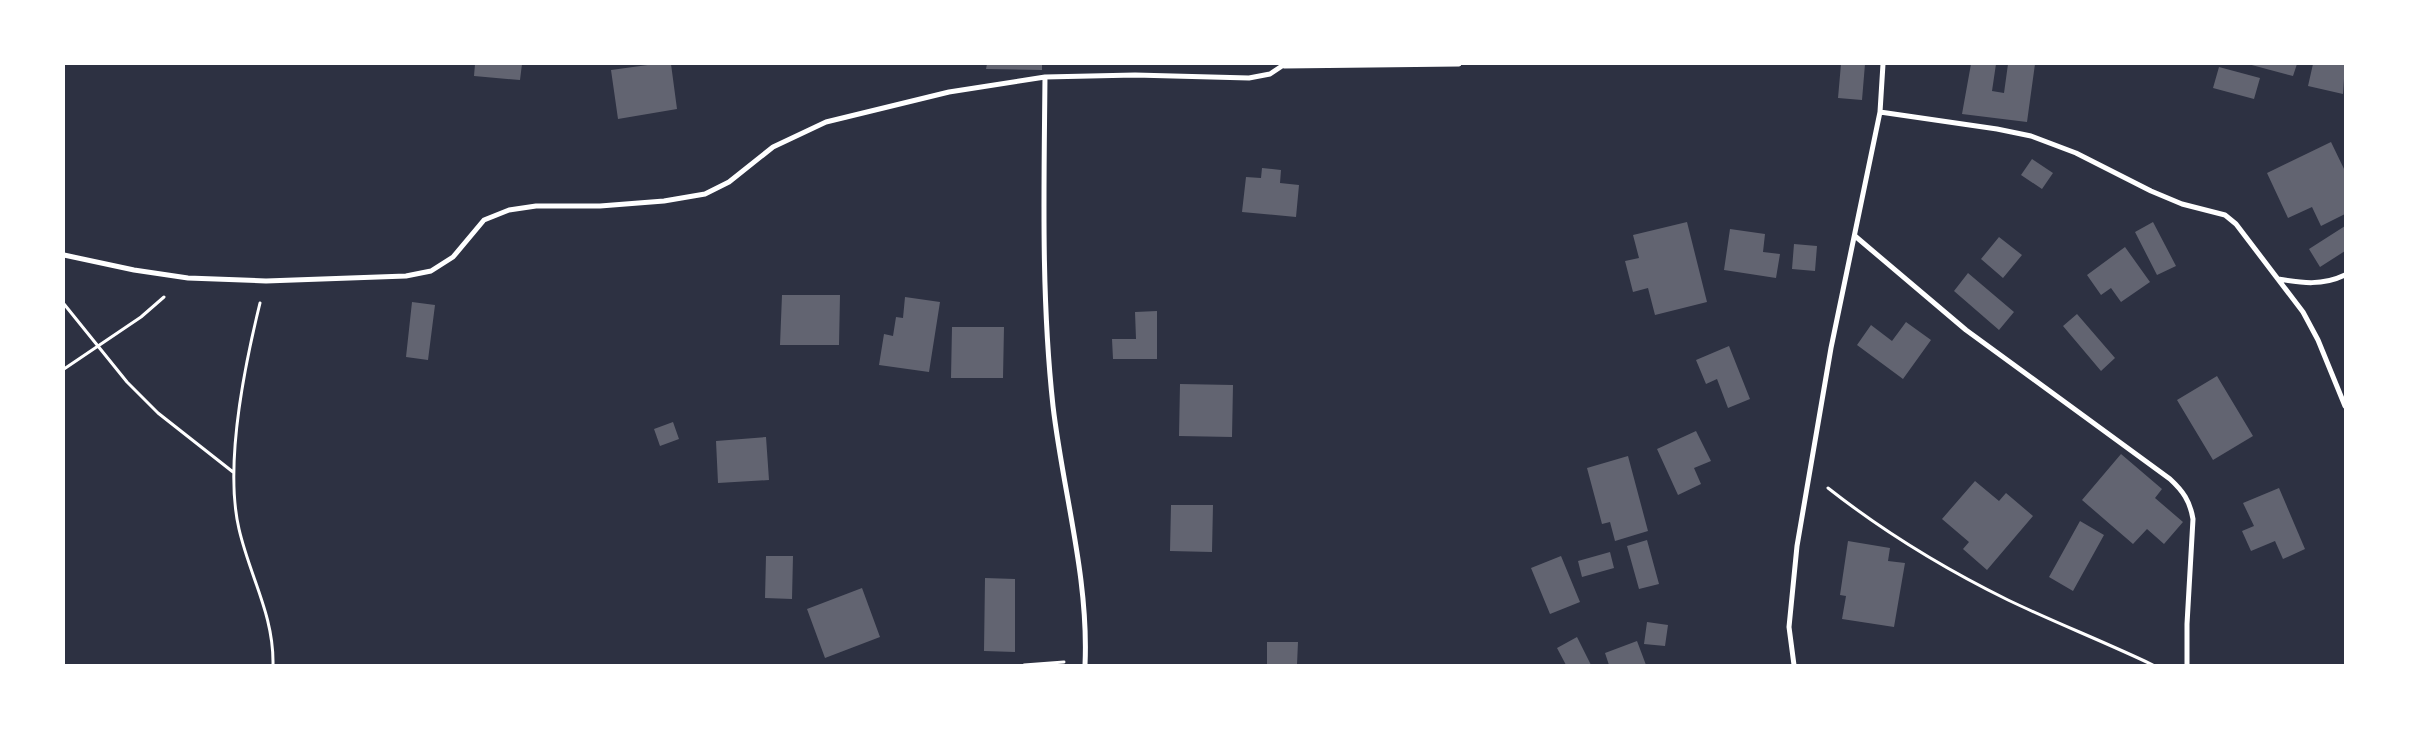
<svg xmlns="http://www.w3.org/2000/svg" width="2409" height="729" font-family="Montserrat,sans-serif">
<rect width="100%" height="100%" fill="#2d3142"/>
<path fill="#626471" d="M475 64H522L520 80 474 76Z
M655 64H671L677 109 618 119 611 70Z
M987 64H1042V70L986 69Z
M1841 64H1865L1862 100 1838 98Z
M1971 64H1996L1992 91 2004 93 2008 64H2035L2027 122 1962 114Z
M2248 64H2297L2293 76Z
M2313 64H2345L2343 94 2308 86Z
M2219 67 2260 78 2254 99 2213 88Z
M2331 142 2345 171V214L2321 226 2312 207 2288 218 2267 173Z
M2032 159 2053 173 2042 189 2021 175Z
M1262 168 1281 170 1280 183 1299 185 1296 217 1242 212 1246 177 1261 178Z
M1687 222 1707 302 1655 315 1648 288 1633 292 1625 261 1639 258 1633 235Z
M2153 222 2176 266 2157 275 2135 232Z
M2345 226V251L2320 267 2309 249Z
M1730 229 1765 234 1763 252 1780 254 1776 278 1724 270Z
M1999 237 2022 255 2003 278 1981 259Z
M1794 244 1817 246 1815 271 1792 269Z
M2125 247 2150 282 2121 302 2111 288 2101 295 2087 275Z
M1968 273 2014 312 1999 330 1954 291Z
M782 295H840L839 345H780Z
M905 297 940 302 929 372 879 365 884 334 893 336 896 317 903 318Z
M412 302 435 305 428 360 406 357Z
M1157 311V359H1113L1112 339H1136L1135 312Z
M2077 314 2115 358 2101 371 2063 326Z
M1906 322 1931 340 1903 379 1857 345 1871 325 1892 341Z
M952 327H1004L1003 378H951Z
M1729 346 1750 399 1728 408 1717 379 1706 384 1696 360Z
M2217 376 2253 436 2213 460 2177 400Z
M1180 384 1233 385 1232 437 1179 436Z
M673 422 679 439 660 446 654 429Z
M1696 431 1711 461 1694 468 1701 484 1678 495 1657 449Z
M766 437 769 480 718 483 716 441Z
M2121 454 2162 489 2155 498 2183 522 2164 544 2147 529 2133 544 2082 500Z
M1628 456 1648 531 1615 541 1610 522 1602 524 1587 468Z
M1975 481 1999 501 2006 493 2033 516 1987 570 1963 549 1969 542 1942 519Z
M2279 488 2305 549 2283 559 2275 541 2251 551 2242 531 2254 526 2243 503Z
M1171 505H1213L1212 552 1170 551Z
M2080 521 2104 535 2073 591 2049 577Z
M1647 540 1659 584 1639 589 1627 546Z
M1848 541 1890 548 1888 561 1905 563 1894 627 1842 619 1846 596 1840 595Z
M1610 552 1614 568 1582 577 1578 561Z
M766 556H793L792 599 765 598Z
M1561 556 1580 602 1550 614 1531 568Z
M985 578 1015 579V652L984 651Z
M862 588 880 637 825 658 807 609Z
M1647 622 1668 625 1665 646 1644 644Z
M1577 637 1591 665H1566L1557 648Z
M1637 641 1646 665H1609L1605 653Z
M1267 642H1298L1297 665H1267Z"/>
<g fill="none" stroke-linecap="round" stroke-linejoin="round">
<path stroke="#fff" stroke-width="3" d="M260 303C244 368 224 465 239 529 250 577 274 615 273 665
M64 304 127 382 158 413 233 472
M64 369 141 317 164 297
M1828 488C1884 532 1945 569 2008 600 2056 623 2105 642 2153 665
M1024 665 1064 662"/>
<path stroke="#fff" stroke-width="5" d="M1284 66 1459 64
M1045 77C1044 187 1041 296 1053 406 1063 492 1089 578 1085 665
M1880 112 1997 129 2031 136 2076 153 2151 191 2182 204 2225 215 2236 224 2303 312 2318 340 2345 406
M1855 236 1966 330 2170 479C2183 491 2190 501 2193 519L2187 624V665
M64 255 134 270 188 278 266 281 406 276 431 271 453 257 484 220 509 210 536 206H600L664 201 705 194 729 182 773 147 826 122 949 92 1045 77 1135 75 1249 78 1270 74 1285 64
M2278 279C2302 283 2322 286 2345 275
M1794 665 1789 627 1797 546 1831 348 1880 112 1883 64"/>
</g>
<rect width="2409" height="729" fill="none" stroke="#ffffff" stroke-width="130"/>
</svg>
